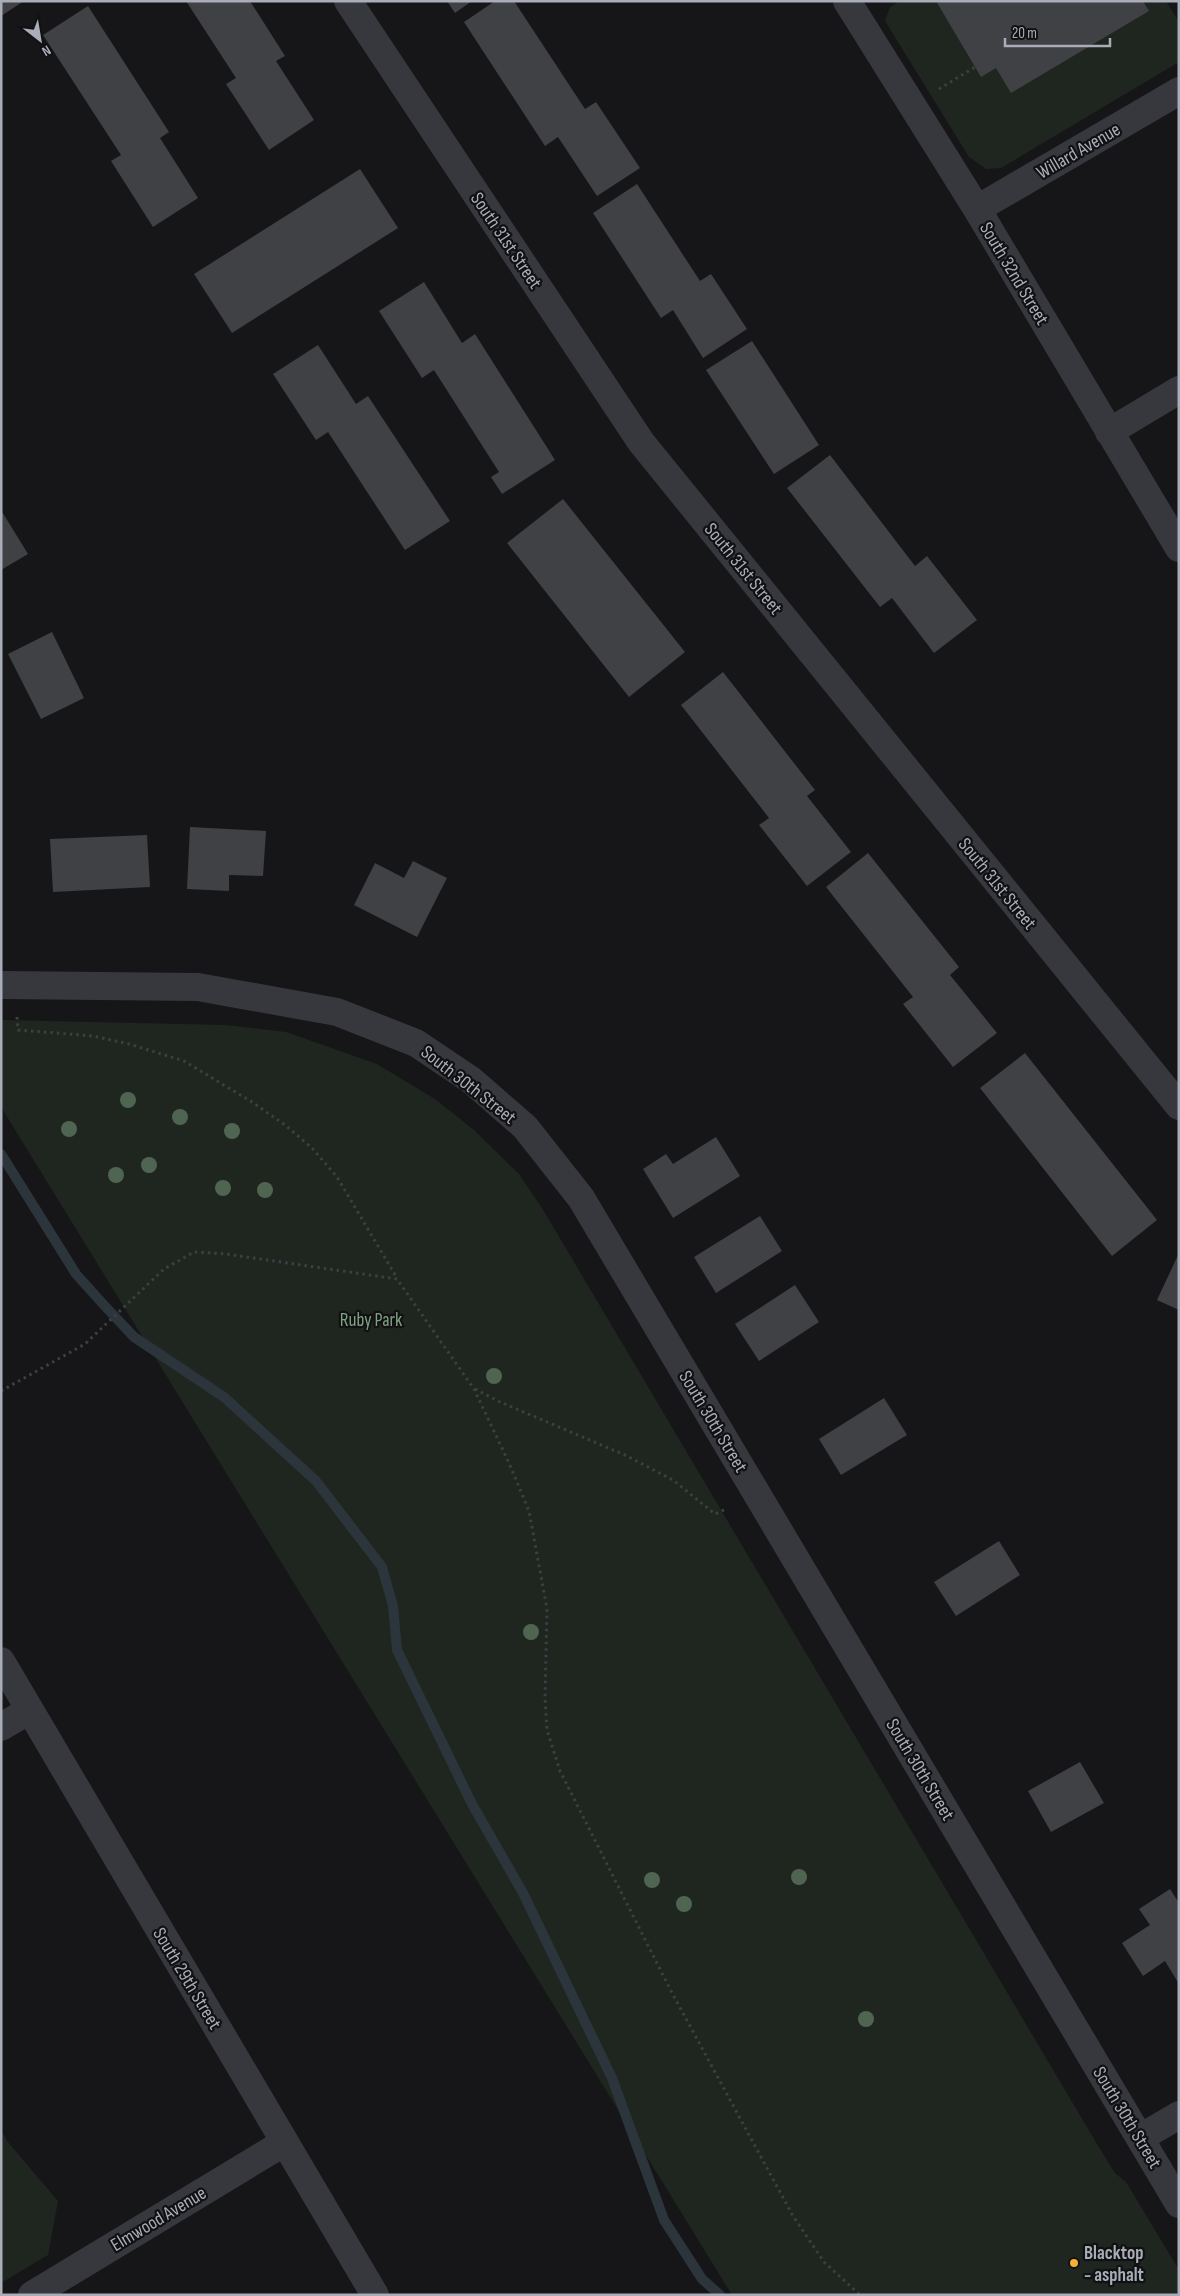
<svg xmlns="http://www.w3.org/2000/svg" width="1180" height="2296" font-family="'Sofia Sans Condensed',sans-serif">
<rect width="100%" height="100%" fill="#161618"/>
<path fill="#1e261f" d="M899 1H1166L1179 22V62L1001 168 986 169 969 157 885 21 890 7Z
M1 1020 226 1025 286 1032 377 1064 435 1099 474 1130 519 1174 542 1208 1097 2144 1115 2173 1126 2182 1179 2270V2295H732L1 1107Z
M1 2130 7 2141 58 2201 48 2255 1 2283Z"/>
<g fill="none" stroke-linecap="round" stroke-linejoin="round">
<path stroke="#2c353c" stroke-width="10" d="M1 1154 76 1274 103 1304 134 1337 224 1397 316 1481 382 1567 393 1606 397 1650 472 1804 523 1893 612 2078 664 2220 702 2279 720 2295"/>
</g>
<path fill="#404145" d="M1 1H24L1 16Z
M186 1H250L285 56 276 61 314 120 269 150 226 84 236 78Z
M447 1H472L455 13Z
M495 1H514L585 109 596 102 640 168 597 196 558 137 545 146 464 22Z
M936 1H1143L1149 11 1011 93 996 68 981 77Z
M88 6 169 132 160 138 198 198 153 227 111 161 121 155 43 35Z
M360 169 398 228 232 333 194 274Z
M637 184 700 281 711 274 747 329 703 358 673 310 661 318 593 213Z
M424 282 462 343 475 334 555 460 502 494 491 477 499 472 434 370 422 378 379 311Z
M752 341 819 445 774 474 706 370Z
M318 345 356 404 368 396 450 521 405 550 328 432 316 440 273 374Z
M830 455 915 566 927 556 977 620 934 653 892 598 880 607 787 488Z
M563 499 685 652 629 697 507 543Z
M1 510 28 554 1 570Z
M52 632 84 698 41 719 8 654Z
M723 672 815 790 807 796 851 852 807 886 759 825 769 818 681 705Z
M190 827 266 831 263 876 229 875V891L187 889Z
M147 835 150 887 53 892 50 839Z
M868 853 959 967 950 975 997 1033 953 1067 903 1004 913 997 826 887Z
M413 861 447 878 417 937 354 905 375 863 404 878Z
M1025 1053 1157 1220 1112 1256 980 1088Z
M716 1137 740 1176 673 1218 643 1169 666 1154 673 1164Z
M760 1216 782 1251 716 1293 694 1257Z
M1179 1253V1310L1157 1300Z
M795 1285 819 1322 759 1361 735 1324Z
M884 1398 907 1435 841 1475 819 1439Z
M999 1541 1020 1575 956 1616 934 1582Z
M1080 1762 1104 1803 1051 1832 1028 1791Z
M1170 1889 1179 1903V1984L1165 1961 1143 1976 1122 1943 1150 1925 1139 1909Z"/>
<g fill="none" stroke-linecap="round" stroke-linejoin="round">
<path stroke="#3d3f44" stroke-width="3" stroke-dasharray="2.5 4" stroke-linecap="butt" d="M939 89 975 67
M17 1017 18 1030 93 1036 129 1044 184 1061 252 1102 285 1125 312 1148 337 1177 397 1278
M475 1389 500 1402 625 1455 673 1480 715 1514 726 1509
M1 1391 85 1344 164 1269 194 1252 226 1254 397 1279 474 1389 509 1463 529 1511 547 1609 545 1699 547 1730 560 1771 671 1991 793 2216 824 2262 860 2295"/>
<path stroke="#37383d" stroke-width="28" d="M348 1 641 442 1179 1106
M847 1 977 209 1179 548
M977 209 1179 91
M1109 432 1179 390
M1 985 198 987 337 1012 416 1043 471 1080 525 1127 581 1198 1179 2204
M1 1661 375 2295
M1 1727 30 1710
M1140 2138 1179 2115
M32 2295 285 2142"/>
</g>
<g fill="#506452">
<circle cx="128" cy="1100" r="8"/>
<circle cx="180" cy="1117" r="8"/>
<circle cx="69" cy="1129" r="8"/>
<circle cx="232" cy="1131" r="8"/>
<circle cx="149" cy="1165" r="8"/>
<circle cx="116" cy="1175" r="8"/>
<circle cx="223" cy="1188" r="8"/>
<circle cx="265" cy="1190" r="8"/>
<circle cx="494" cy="1376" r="8"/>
<circle cx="531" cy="1632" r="8"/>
<circle cx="799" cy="1877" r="8"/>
<circle cx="652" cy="1880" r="8"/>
<circle cx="684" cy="1904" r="8"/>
<circle cx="866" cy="2019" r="8"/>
</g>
<circle fill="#f2b134" stroke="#111113" stroke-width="2" cx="1074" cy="2263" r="5"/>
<g text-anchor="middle" stroke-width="4.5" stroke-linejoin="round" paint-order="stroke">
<g font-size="19" fill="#a8adb8" stroke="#111113">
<text transform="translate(1078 150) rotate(-30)" y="7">Willard Avenue</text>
<text transform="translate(507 240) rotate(56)" y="7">South 31st Street</text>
<text transform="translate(1015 273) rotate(59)" y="7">South 32nd Street</text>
<text transform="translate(744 568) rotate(51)" y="7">South 31st Street</text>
<text transform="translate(998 883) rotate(51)" y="7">South 31st Street</text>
<text transform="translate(469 1084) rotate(38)" y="7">South 30th Street</text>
<text transform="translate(714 1421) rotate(59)" y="7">South 30th Street</text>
<text transform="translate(921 1769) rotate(59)" y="7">South 30th Street</text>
<text transform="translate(188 1978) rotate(59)" y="7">South 29th Street</text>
<text transform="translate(1128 2117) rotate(59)" y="7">South 30th Street</text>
<text transform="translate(158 2218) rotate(-31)" y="7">Elmwood Avenue</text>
</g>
<g font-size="19" fill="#7fa381" stroke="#111113">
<text x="371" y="1326">Ruby Park</text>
</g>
<g font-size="19" font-weight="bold" fill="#a8adb8" stroke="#111113" text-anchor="start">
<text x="1084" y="2259">Blacktop<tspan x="1084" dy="22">- asphalt</tspan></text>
</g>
</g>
<rect width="1180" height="2296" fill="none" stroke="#a8adb8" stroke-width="5"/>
<g transform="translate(40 40) rotate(149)" stroke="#111113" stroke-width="4" paint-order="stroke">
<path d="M0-4L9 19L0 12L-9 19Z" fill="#a8adb8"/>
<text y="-8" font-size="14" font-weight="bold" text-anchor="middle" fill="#a8adb8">N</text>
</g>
<path d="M1005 38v8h105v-8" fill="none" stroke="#a8adb8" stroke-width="2.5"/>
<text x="1012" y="38" font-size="15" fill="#a8adb8" stroke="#111113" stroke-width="4" paint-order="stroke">20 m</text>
</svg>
